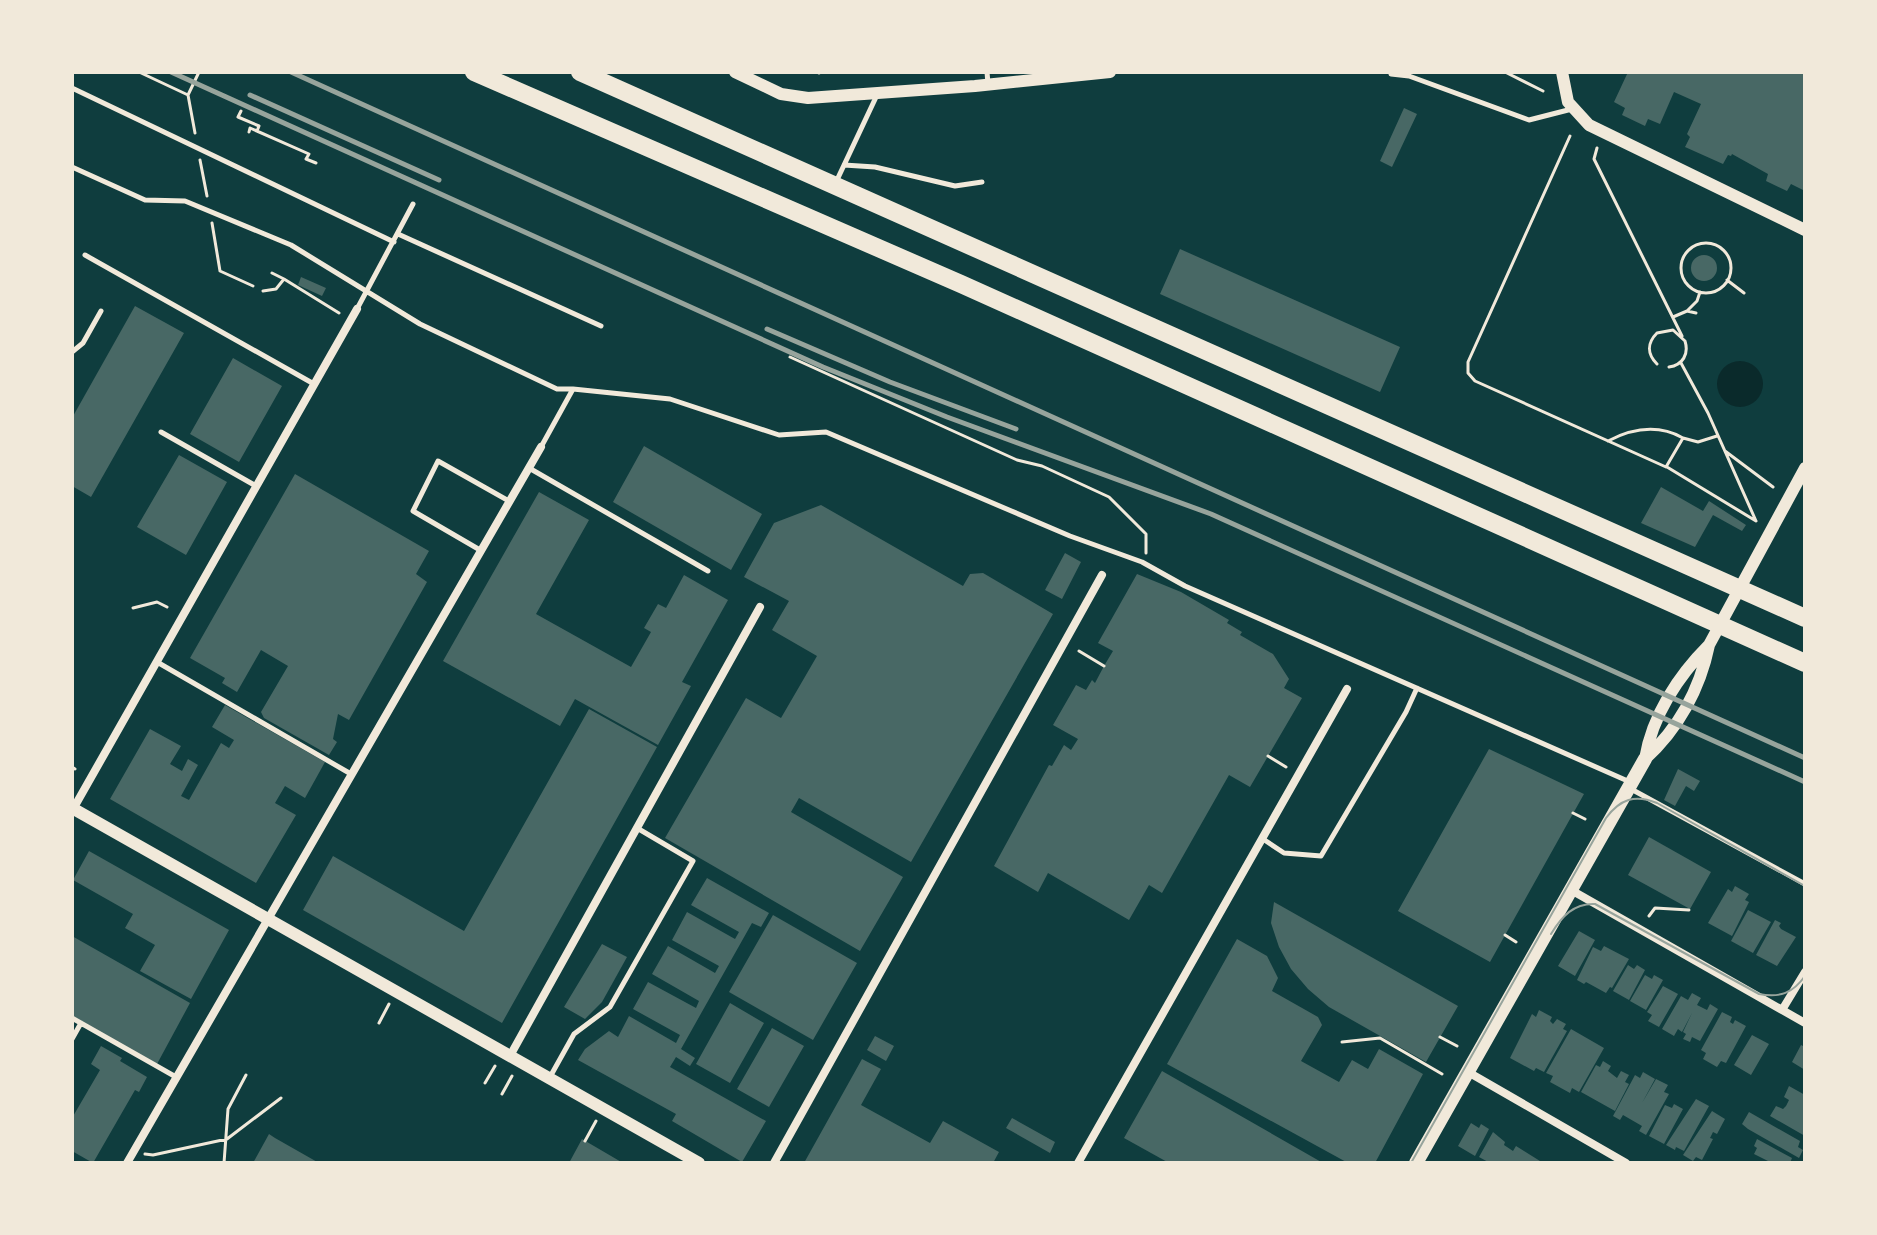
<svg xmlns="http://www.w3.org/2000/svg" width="1877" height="1235" font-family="Commissioner,sans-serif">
<rect width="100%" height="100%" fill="#0f3d3e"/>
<path fill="#0a2a2b" d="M1717 384a23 23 0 1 1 46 0a23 23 0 1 1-46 0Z"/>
<path fill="#486865" d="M1628 72H1805L1803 190 1791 184 1787 191 1766 181 1768 174 1732 154 1731 156 1728 155 1723 164 1685 147 1690 137 1687 134 1701 104 1674 92 1660 124 1648 119 1645 126 1622 115 1625 108 1614 102Z
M1404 108 1417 114 1392 167 1380 161Z
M1180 249 1400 347 1380 392 1160 294Z
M1691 268a13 13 0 1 1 26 0a13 13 0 1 1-26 0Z
M301 277 326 288 322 296 298 285Z
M135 306 184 333 91 497 72 486V418Z
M233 358 282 386 239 462 190 434Z
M644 446 762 514 731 570 613 502Z
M179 455 227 482 186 555 137 527Z
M295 474 429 551 416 574 427 582 349 720 338 714 333 739 337 742 329 755 264 718 261 712 288 666 261 650 237 692 222 683 225 678 190 658Z
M1661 487 1703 511 1709 501 1746 525 1742 531 1713 515 1695 547 1641 523Z
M539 492 589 520 536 614 631 667 651 632 644 628 658 604 666 608 684 575 728 600 682 682 691 686 658 745 575 699 560 726 443 661Z
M821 505 963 586 970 574 983 573 1053 614 911 862 799 798 791 812 903 877 860 951 665 838 746 698 781 718 817 656 772 630 789 601 744 577 774 523Z
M1065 553 1081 562 1062 599 1045 590Z
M1137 574 1181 592 1229 620 1227 623 1242 632 1240 635 1273 654 1289 679 1284 688 1302 698 1250 787 1229 775 1162 893 1149 885 1129 920 1048 873 1038 892 994 866 1049 765 1052 766 1064 745 1071 750 1078 739 1053 725 1076 685 1086 690 1092 680 1095 683 1104 666 1113 651 1098 643Z
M225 705 325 762 305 798 285 786 275 803 296 815 256 883 110 799 150 729 181 746 170 764 182 771 188 759 198 765 181 796 189 800 221 743 229 748 234 740 212 727Z
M589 709 657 747 502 1023 303 910 333 856 464 931Z
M1489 749 1584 794 1490 962 1398 911Z
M1678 769 1700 781 1694 791 1686 786 1675 806 1664 800Z
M1649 837 1711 872 1690 909 1628 875Z
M89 851 229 930 191 999 140 971 155 945 125 928 133 914 73 880Z
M707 878 769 913 761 927 752 923 681 1049 695 1058 690 1066 676 1057 670 1067 766 1121 742 1162 672 1121 676 1114 578 1060 585 1049 609 1031 618 1037 629 1016 676 1043 680 1035 633 1009 648 982 696 1008 699 1001 652 974 668 946 715 973 719 966 672 940 687 912 735 939 739 932 691 905Z
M1735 886 1749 894 1745 900 1749 902 1732 936 1708 923 1728 889 1732 892Z
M1274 902 1458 1006 1426 1062 1329 1007 1308 989 1291 969 1279 947 1271 923Z
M1748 910 1771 922 1753 953 1731 941Z
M773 915 857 963 813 1040 729 992Z
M1775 920 1781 923 1779 926 1781 929 1796 937 1777 966 1756 955Z
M1579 931 1595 940 1575 976 1558 966Z
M72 936 190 1003 157 1064 72 1016Z
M1237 939 1267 956 1278 978 1272 991 1318 1017 1322 1025 1301 1061 1339 1082 1352 1060 1368 1069 1379 1049 1423 1074 1375 1163H1348L1167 1064Z
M602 944 627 957 602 1002 585 1019 564 1007Z
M1604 946 1629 959 1612 988 1610 987 1606 993 1586 982 1584 984 1577 980 1593 947 1601 951Z
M1628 965 1634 969 1637 965 1645 970 1629 1000 1613 991Z
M1645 975 1652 979 1654 975 1663 980 1646 1010 1630 1001Z
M1663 986 1678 994 1659 1027 1648 1021 1652 1015 1647 1012Z
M1692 993 1701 998 1697 1005 1707 1010 1710 1004 1718 1009 1700 1041 1692 1037 1690 1042 1683 1039 1686 1034 1683 1032 1692 1013 1682 1032 1678 1029 1674 1036 1662 1029 1681 996 1688 1000Z
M730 1003 764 1023 730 1083 696 1064Z
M1539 1010 1552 1017 1550 1021 1553 1024 1557 1019 1566 1024 1563 1029 1567 1031 1544 1072 1536 1068 1534 1071 1510 1058 1532 1014 1536 1017Z
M1722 1012 1732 1017 1730 1022 1733 1024 1735 1020 1746 1026 1726 1063 1721 1061 1717 1067 1703 1059 1706 1053 1701 1050Z
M772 1028 804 1046 769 1107 737 1089Z
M1571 1029 1604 1048 1579 1092 1572 1088 1570 1093 1550 1082 1553 1076 1546 1073Z
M1752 1035 1769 1044 1751 1075 1734 1065Z
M875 1036 894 1046 886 1061 867 1050Z
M1801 1045 1805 1047V1070L1792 1062Z
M101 1046 122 1058 120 1061 147 1077 139 1092 135 1090 93 1163 72 1151V1118L100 1070 91 1064Z
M862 1059 881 1069 861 1105 930 1143 943 1121 999 1152 993 1163H804Z
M1603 1061 1611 1066 1608 1071 1617 1078 1621 1071 1629 1075 1625 1082 1629 1084 1615 1111 1581 1092 1596 1065 1600 1067Z
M1162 1071 1323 1163H1169L1124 1138Z
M1643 1072 1655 1079 1642 1103 1656 1079 1668 1085 1664 1092 1669 1094 1646 1135 1639 1131 1642 1126 1623 1115 1620 1120 1613 1116 1635 1075 1640 1078Z
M1789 1086 1805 1095V1136L1770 1116 1776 1106 1783 1109 1786 1106 1789 1100 1784 1097Z
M1696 1099 1709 1106 1684 1151 1676 1147 1675 1150 1666 1145Z
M1674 1104 1683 1109 1664 1144 1649 1136 1665 1105 1672 1108Z
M1712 1111 1725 1119 1717 1134 1713 1132 1710 1138 1713 1139 1702 1160 1696 1157 1693 1161 1683 1155Z
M1749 1112 1800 1141 1798 1147 1803 1150 1799 1158 1748 1129 1742 1124Z
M1012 1118 1055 1142 1050 1153 1006 1128Z
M1471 1123 1479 1128 1481 1124 1489 1129 1475 1156 1458 1146Z
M1493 1132 1505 1142 1504 1145 1513 1151 1516 1146 1540 1161 1539 1163H1490L1479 1157Z
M269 1134 275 1138 319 1163H253Z
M582 1139 623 1163H569Z
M1757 1139 1792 1158 1790 1163H1772L1754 1154 1757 1148 1754 1146Z"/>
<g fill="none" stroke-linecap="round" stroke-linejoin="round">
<path stroke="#f1e9da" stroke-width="3" d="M139 72 188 95
M1505 72 1543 91
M819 73V72
M241 111 238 117 259 126 257 131
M249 132 250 128 309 154 306 159 316 163
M195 133 188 95 199 72
M1570 136 1468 362V373L1475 381 1666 467 1683 438 1698 442 1717 436
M1597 148 1594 159 1682 336
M200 160 207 196
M212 223 220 271 253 286
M1681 268a25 25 0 1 1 50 0a25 25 0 1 1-50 0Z
M272 273 284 279
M1727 280 1744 293
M263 291 276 289 284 279 339 313
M1687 311 1697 301 1700 292
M1673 317 1687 311 1696 313
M790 357 1017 460 1042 466 1109 497 1146 534V553
M1681 363 1708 413 1756 521
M1657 364C1647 354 1647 343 1657 333L1673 330 1685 341C1689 354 1683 365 1669 367
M1608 441C1633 428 1658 424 1683 438
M1725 451 1773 487
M1667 467 1756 521
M133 608 157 602 167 607
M1079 651 1104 666
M1268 756 1286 767
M72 767 75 769
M1573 813 1585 819
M1649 916 1655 908 1689 910
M1505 935 1516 942
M379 1023 389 1004
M1440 1037 1457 1046
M1342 1042 1380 1038 1442 1074
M485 1083 495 1066
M502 1094 512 1076
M585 1141 596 1121
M145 1154 153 1155 227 1139 281 1098
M224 1163 228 1109 246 1075"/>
<path stroke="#f1e9da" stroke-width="5" d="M987 72 988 84
M1391 74 1409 76 1529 120 1572 109
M72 88 394 242
M844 165 875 167 955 186 982 182
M72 167 145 200 185 201 291 245 420 324 557 389H573
M837 180 877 95
M398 234 601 326
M85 255 314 384
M357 309 413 204
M72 352 83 343 101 311
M161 432 256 486
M541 447 573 389 670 399 779 435 826 432 1070 536 1142 562 1185 586 1630 782
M529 468 708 571
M480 550 413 511 438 461 509 501
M157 662 351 774
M1631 789 1805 884
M1263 839 1284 853 1321 856 1406 712 1417 688
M72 1018 176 1077
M72 1039 81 1023
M550 1077 574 1034 610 1007 693 861 637 828"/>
<path stroke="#f1e9da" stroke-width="8" d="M72 811 357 309
M1571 890 1805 1023
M1782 1010 1805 972
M511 1054 760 607
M1468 1072 1626 1163
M127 1163 541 447
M774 1163 1102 575
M1078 1163 1347 689"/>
<path stroke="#f1e9da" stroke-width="12" d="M735 72 781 94 808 98 975 86 1110 72
M1562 72 1568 102 1589 125 1805 230
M1645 759C1652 716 1678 676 1709 645L1805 468
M1645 759C1678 729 1700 689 1709 645
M72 808 699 1163"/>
<path stroke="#f1e9da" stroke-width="14" d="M1416 1163 1645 759"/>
<path stroke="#f1e9da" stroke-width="18" d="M474 72 961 284 1805 663
M580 72 1805 618"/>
<path stroke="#97a49c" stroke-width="2" d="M1551 934C1562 916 1574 903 1595 904L1759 994C1780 998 1793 993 1805 976
M1411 1163 1606 818C1620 799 1635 794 1657 803L1805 886"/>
<path stroke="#97a49c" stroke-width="5" d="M171 72 823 367 947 417 1211 514 1805 782
M291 72 1805 758
M250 95 439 180
M767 329 890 382 1016 429"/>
</g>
<rect width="1877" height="1235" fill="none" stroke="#f1e9da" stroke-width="148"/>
</svg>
